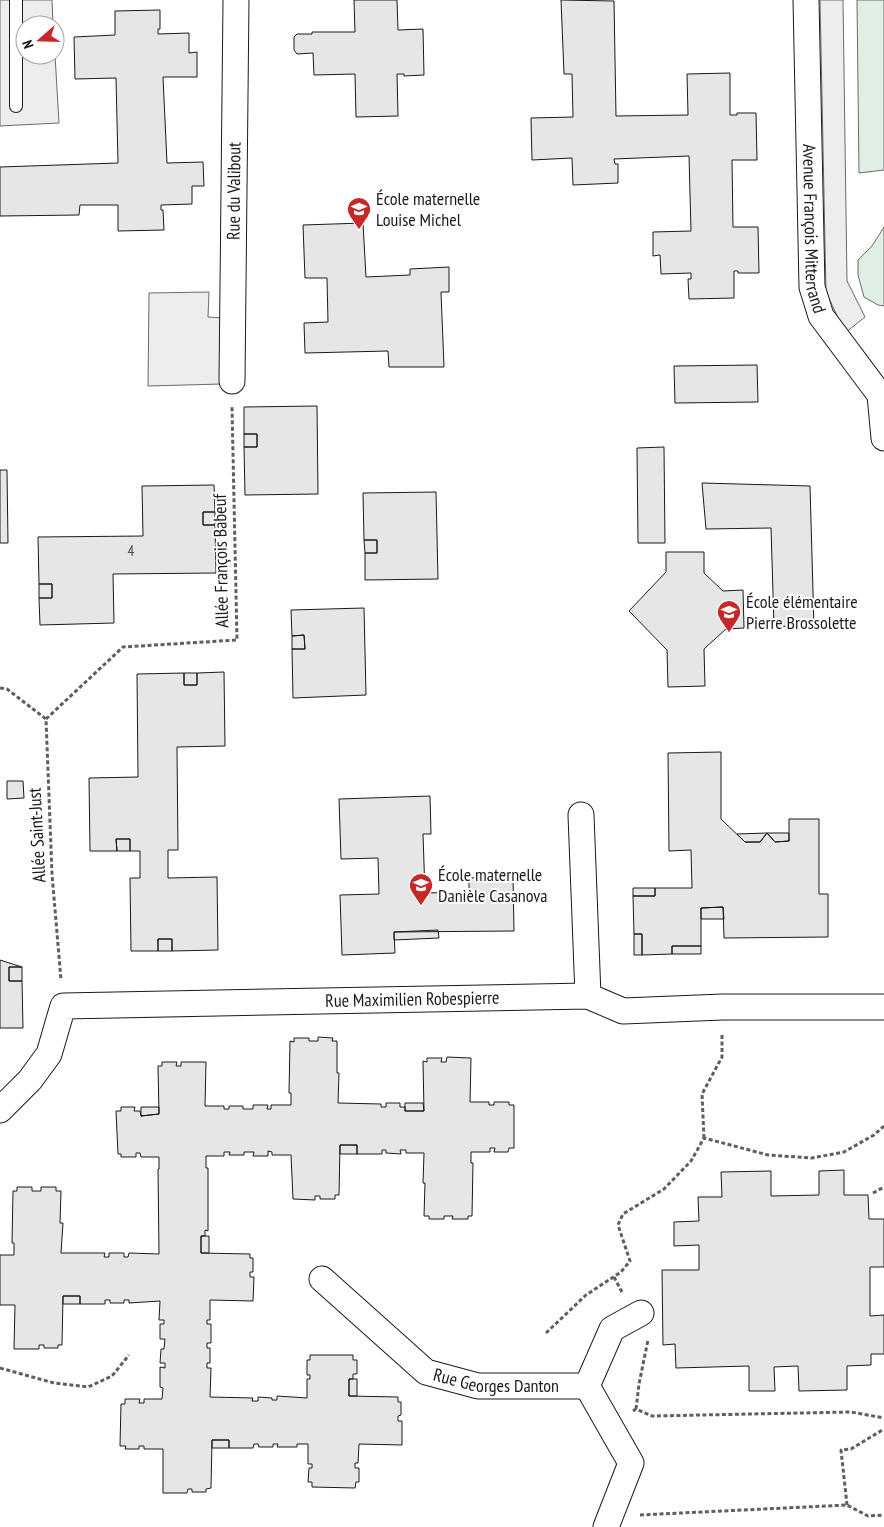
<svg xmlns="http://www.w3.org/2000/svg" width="884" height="1527" font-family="'PT Sans Narrow',sans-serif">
<rect width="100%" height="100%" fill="#fff"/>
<path fill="#e0efe3" stroke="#6a6a6a" d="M857 0H884V170L859 173Z
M884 227V306L878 305 864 297 858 275V260L872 246Z"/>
<path fill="#ededed" stroke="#6a6a6a" d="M0 0H52L53 25H25V55H55L59 123 0 126Z
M820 0H843L847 281 865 317 845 333 826 292Z
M209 292 208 317 223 318 222 384 148 386 149 293Z"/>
<path fill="#e6e6e6" stroke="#1a1a1a" d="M354 0H397L398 30 423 29 424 75 404 76V74H397L398 116 356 117 355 74 314 75 313 53 297 54 294 50V37L297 34H312V32H355Z
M561 0 614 1 616 116 688 115 687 74 730 73V115H737V113H756L757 160H732L733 227H758L759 273H738V271H734V298L689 299 688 279H691V273L661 274 660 255 653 256V232L691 231 689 156 614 159 615 164H618V183L573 185 572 158 532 160 531 118 573 117 572 74H564Z
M160 10V29H158V34L189 33V53L197 52V77H163L167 163 203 162 204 186H192V204L161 205V210H163L164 230 118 231V205H80L79 215 0 216V167L118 163 116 78 75 79 74 37 115 35V11Z
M363 223 366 277 410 275V269L449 267V292H441L444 367H389L388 351 305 353 304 323 328 322 327 278H305L303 225Z
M757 365 758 402 675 403 674 366Z
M317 406 318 494 245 495 244 447H257V434H244V407Z
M244 434H257V447H244Z
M664 447 665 543H638L637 448Z
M0 470H7L8 543H0Z
M702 483 810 486 814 627 774 626 771 528 706 529Z
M214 485 215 512H203V525H215L216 573 113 574 114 623 40 625 39 598H52V584H39L38 537 143 536 142 486Z
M436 492 438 579 365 580V553H377V540H364L363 493Z
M203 512H215V525H203Z
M364 540H377V553H365Z
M666 552H704V573L723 591 743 590 744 628 726 629 704 649 705 686 668 687 667 650 629 611 666 572Z
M39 584H52V598H39Z
M364 608 366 695 293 698 292 649H305L304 635 292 636 291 610Z
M304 635 305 649H292V636Z
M224 672 225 746 177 747 178 850H168V878L217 877 218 950 172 951V939H158V951H131L130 878H140V851H130V839H116L117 851H90L89 778 138 777 137 674 184 673V685H197V673Z
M184 673H197V685H184Z
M721 752V819L745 842H760L767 833 775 842 789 841V819H819V894H828V937L724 938 723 907 701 908V946H672V954L642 955V934H634L633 896H655V888H692L691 850 669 851 668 753Z
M7 781H23L24 798 7 799Z
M430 796 431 834H423L425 893 469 892V878L513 876 514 931 394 932 395 953 342 955 340 895 379 894 378 858 341 859 339 799Z
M767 833 760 842H745L737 834Z
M767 833H789V841L775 842Z
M116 839H130V851H117Z
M633 888H655V896H633Z
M723 907 724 919H701V908Z
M438 930 439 938 394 940V932Z
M634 934H642V955H634Z
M158 939H172V951H158Z
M672 946H701V954H672Z
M0 960 22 967H9V981H22L23 1028H0Z
M9 967H22V981H9Z
M318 1037 333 1038 332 1041H337V1073H339L338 1103 381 1104V1107H386V1103H400V1107H405V1111H424L423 1061 427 1062V1058H442L441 1062H446L447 1057 471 1058 470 1102H489V1105H494V1102H509V1105H514V1148H509L508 1152H494L495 1148H490V1152H471V1163H473L472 1216H468V1219H452L453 1216H444V1219H429V1216H424L425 1183H423L424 1153H406V1150H400L401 1154 386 1153V1150H382V1154H357V1145H340L339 1195H335V1199H320V1196H315V1200L293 1199 291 1155H272V1152L268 1151V1156H253L254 1152H244V1155H229L230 1152H224V1156H206V1168H208V1231L205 1230V1236H201V1253L250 1254V1258H253V1272H250V1277H254L253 1301 210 1300V1320H207V1324H211V1343H207V1348H210V1363H207V1368H211L210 1397 253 1398 252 1401H258V1397L272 1398V1400H277V1396L307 1398V1379H310V1375H307V1360H310V1355H353V1360H357V1374H353V1379H349V1396L398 1397V1402H401V1415L398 1416V1421H402V1445L359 1444 358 1463H355V1468H359V1482H356L355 1488 312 1487V1482H308L309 1468H312V1464H308V1444H297V1447H277L278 1444H273V1447H259L258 1444H254L253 1448H229V1440H212L211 1488 206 1489V1492H192V1489H188L187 1493H163V1449H144V1446H139V1449H125L126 1446H120L121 1404H125V1399H140L139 1403H144V1399H162L163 1388 160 1387V1367L165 1368V1363H160L161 1349H164L165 1339H160V1324H164V1320H159L160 1301 129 1303V1300H124V1303H110V1300H105V1304H80V1296H63L62 1345H58V1348H44V1345H39V1349H14L15 1305H0V1255H14V1243H12L13 1191H17V1187H32V1191H41V1187H56V1191H61L60 1223H63L61 1253H105L104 1257H109V1253H124V1257H128L129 1253 159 1254 158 1169H159V1157H141L140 1153H136V1157H121V1154H118L116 1111H121V1107H135L134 1111H140L141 1116 159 1114 158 1066H162V1062H177L176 1066H181V1062H206L205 1106H224V1109H229V1106H243V1109H253V1105H268L267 1109H271V1105H291V1093H289L290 1041 294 1042V1038H309V1041H318Z
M405 1103H423L424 1111H405Z
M141 1107H159V1114L141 1116Z
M340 1145H357V1154H340Z
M844 1170V1195H868L869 1219H884V1267H870V1316L884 1315V1354H871V1365L847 1366V1390L799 1391 798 1366 774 1367 775 1391H749V1366L676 1368 675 1344 663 1345 662 1270H699V1245L674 1246V1222L699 1221 698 1197H722L721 1172 771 1171V1196L819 1195V1171Z
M201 1236H209V1253H201Z
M63 1296H80V1304H63Z
M349 1379H357V1396H349Z
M212 1440H229V1448H212Z"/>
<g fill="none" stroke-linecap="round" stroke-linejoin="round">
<g stroke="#1a1a1a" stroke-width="14">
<path id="lane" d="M16 106V0"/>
</g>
<g stroke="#1a1a1a" stroke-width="27">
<g id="street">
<path id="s1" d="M806 0 812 287 821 316 880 395 884 438"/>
<path id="s2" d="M232 381 236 0"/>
<path d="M581 815 588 996"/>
<path id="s3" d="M0 1110 30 1080 49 1054 63 1006 588 996 623 1011 723 1007H884"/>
<path id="s4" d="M322 1279 426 1372 478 1386H587"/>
<path d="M606 1527 631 1463 587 1386 612 1329 641 1313"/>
</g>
</g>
<path stroke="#5f5f5f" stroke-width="3" stroke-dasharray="4 2.5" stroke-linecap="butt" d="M0 688 7 689 46 719 52 874 61 980
M46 719 123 647 237 640 232 407
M704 1138 702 1094 722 1057V1033
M873 1193 884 1187
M614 1277 623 1294
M546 1333 586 1295 621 1272 630 1261 618 1225 623 1214 664 1189 691 1161 704 1138 768 1155 812 1158 844 1152 874 1135 884 1126
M0 1368 54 1383 88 1387 112 1376 129 1355
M636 1409 639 1384 648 1340
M633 1411 636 1409 652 1416 851 1412 884 1418
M847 1505 841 1450 851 1449 884 1429
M640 1515 847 1505 868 1516 884 1515"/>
<use href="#lane" stroke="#fff" stroke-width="12"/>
<use href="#street" stroke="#fff" stroke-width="25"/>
</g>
<defs>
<g id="school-pin" transform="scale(1.25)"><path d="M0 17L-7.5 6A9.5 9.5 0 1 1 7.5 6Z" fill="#c62828" stroke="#fff"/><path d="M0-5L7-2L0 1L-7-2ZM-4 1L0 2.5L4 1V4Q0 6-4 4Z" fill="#fff"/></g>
</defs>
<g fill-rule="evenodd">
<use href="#school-pin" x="359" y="209"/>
<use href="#school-pin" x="729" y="612"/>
<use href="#school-pin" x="421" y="885"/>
</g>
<g text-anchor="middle" stroke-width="4" stroke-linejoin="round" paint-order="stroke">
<g font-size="15" fill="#4d4d4d">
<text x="131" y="556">4</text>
</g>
<g font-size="18" fill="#1a1a1a" stroke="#fff">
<text dy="6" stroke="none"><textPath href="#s2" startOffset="190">Rue du Valibout</textPath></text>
<text dy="6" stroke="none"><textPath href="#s1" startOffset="229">Avenue François Mitterrand</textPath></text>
<text transform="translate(221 561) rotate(-91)" y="6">Allée François Babeuf</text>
<text transform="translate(37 835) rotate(-93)" y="6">Allée Saint-Just</text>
<text dy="6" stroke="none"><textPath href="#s3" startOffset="474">Rue Maximilien Robespierre</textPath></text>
<text dy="6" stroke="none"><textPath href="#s4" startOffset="211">Rue Georges Danton</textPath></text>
</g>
<g font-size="18" fill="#1a1a1a" stroke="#fff" text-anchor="start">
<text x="376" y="205">École maternelle<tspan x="376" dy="21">Louise Michel</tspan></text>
<text x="746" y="608">École élémentaire<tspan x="746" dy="21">Pierre Brossolette</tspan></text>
<text x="438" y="881">École maternelle<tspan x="438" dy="21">Danièle Casanova</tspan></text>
</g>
</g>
<g transform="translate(40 40) rotate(250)"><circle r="24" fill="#ffffff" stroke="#a3a3a3"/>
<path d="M0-4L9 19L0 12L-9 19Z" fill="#c62828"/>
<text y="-8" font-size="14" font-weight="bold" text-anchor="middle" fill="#1a1a1a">N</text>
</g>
</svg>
